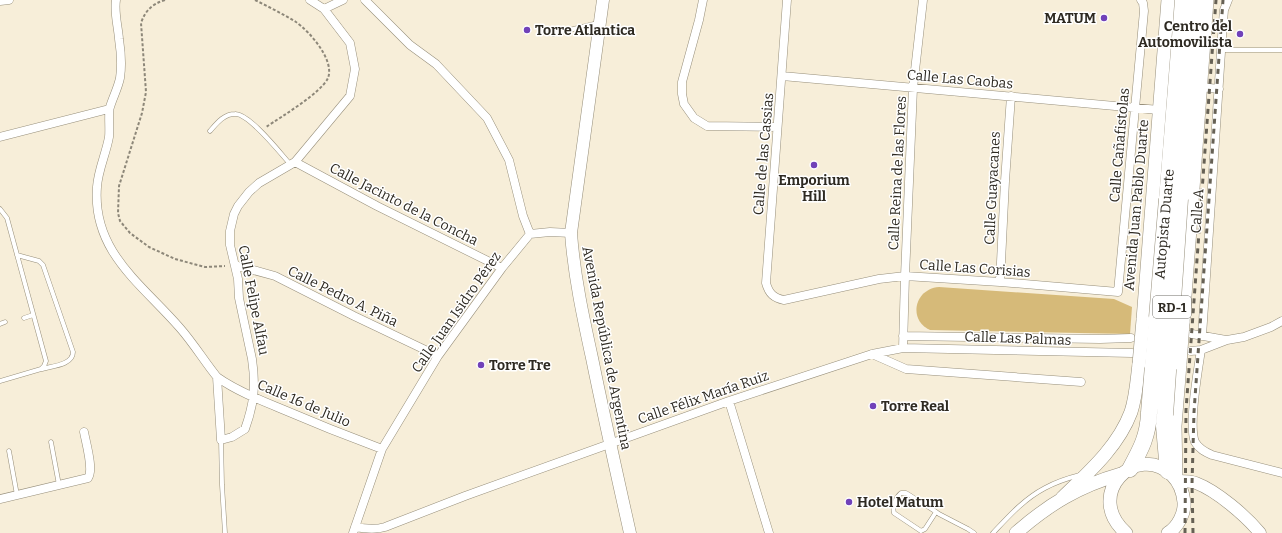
<svg xmlns="http://www.w3.org/2000/svg" width="1282" height="533" font-family="Bitter,serif">
<rect width="100%" height="100%" fill="#f7eed9"/>
<path fill="#d6ba79" d="M939 287 1114 299 1132 307 1130 334 930 330C908 320 914 289 939 287Z"/>
<g fill="none" stroke-linecap="round" stroke-linejoin="round">
<g stroke="#978f7b" stroke-width="5">
<path id="service" d="M553 34 598 23
M1221 50H1282
M210 131C217 123 224 114 235 114 249 113 281 154 290 164
M0 209 7 218 46 361 44 366 41 369 0 381
M17 255 39 261 43 265 73 352C73 365 52 366 42 369
M24 318 33 315
M0 324 5 322
M221 440 222 485 225 533
M51 442 59 485
M9 451 17 495
M936 512 925 529 921 531 894 513C892 506 896 497 901 493H906C917 500 928 506 939 514L968 529 974 533
M993 533C1009 516 1024 499 1045 488 1056 482 1068 478 1080 475"/>
</g>
<g stroke="#978f7b" stroke-width="9">
<path id="minor" d="M116 0C114 13 118 26 119 39 121 52 122 65 120 78 118 88 113 97 110 107 108 112 110 129 109 137 106 154 98 170 97 187 92 252 142 284 180 328 194 344 204 361 217 377 235 390 257 399 277 407 312 422 347 436 382 449
M365 0 410 45 436 64 487 118 509 160 523 216 530 234
M703 0 699 20 682 82V94L684 104 694 118 707 126 777 127
M787 0 766 283C769 294 774 298 784 300L879 279 905 276 1000 282 1118 292 1144 11 1143 3 1141 0
M0 1 9 0
M324 9 343 0
M782 76 1159 110
M1200 87 1219 89
M0 137 109 109
M295 162 377 206 502 268
M235 265 275 276 354 316 438 356
M1000 282 1005 181 1011 96
M1192 334 1226 340
M903 336 1100 339 1131 338
M1202 336 1223 22 1224 10 1228 0
M903 348 905 276 913 88 923 0
M1201 350C1198 370 1188 425 1195 442 1199 449 1205 452 1212 455L1282 473
M1191 351 1201 350 1227 340 1244 337 1271 327 1282 321
M872 354 906 369 1081 382
M217 377 221 440 232 437 245 429C254 404 256 386 252 359L239 298 238 279 230 245V231L234 214 238 206 249 192 259 183 295 162 350 96 355 69 350 43 324 9 310 0
M729 401 769 533
M0 499 88 478C94 470 86 443 84 432
M355 527C366 529 375 530 385 527L465 496 729 401 872 354 903 348 1132 353
M353 533 382 449 438 356 502 268 530 234 550 232 571 233"/>
</g>
<g stroke="#978f7b" stroke-width="13">
<path id="secondary" d="M603 0 571 233C574 275 583 317 592 358 604 417 617 475 630 533
M1178 481C1184 481 1191 481 1196 483 1217 491 1246 516 1260 533"/>
</g>
<g stroke="#978f7b" stroke-width="14">
<path id="primary" d="M1143 320 1168 0
M1183 323 1207 0
M1176 478 1175 426 1180 364
M1062 498C1088 473 1118 447 1131 412 1136 397 1137 380 1139 364
M1016 533C1049 504 1079 486 1121 474
M1126 533C1083 495 1136 441 1172 475 1179 482 1183 492 1184 502 1185 513 1178 527 1168 533"/>
</g>
<g stroke="#978f7b" stroke-width="17">
<path id="motorway" d="M1167 199 1183 0
M1180 199 1197 0
M1165 415 1164 426 1168 471
M1130 469C1141 449 1148 436 1149 413"/>
</g>
<path stroke="#8d8779" stroke-width="2" stroke-dasharray="3 2" stroke-linecap="butt" d="M165 0C152 4 145 11 141 23L146 92 142 113 119 186 118 213 120 221 130 233 149 247 175 259 205 267 225 266
M255 0C269 7 283 14 296 22 309 31 335 60 328 78 321 93 281 117 266 127"/>
<use href="#service" stroke="#fff" stroke-width="4"/>
<use href="#minor" stroke="#fff" stroke-width="8"/>
<use href="#secondary" stroke="#fff" stroke-width="12"/>
<use href="#primary" stroke="#fff" stroke-width="13"/>
<use href="#motorway" stroke="#fff" stroke-width="16"/>
<path stroke="#666155" stroke-width="3" stroke-dasharray="5 5" stroke-linecap="butt" d="M1185 533 1186 410 1216 0
M1193 533 1192 484 1194 412 1223 0"/>
<g stroke="#978f7b" stroke-width="14" stroke-linecap="butt">
<path id="primary-bridge" d="M1139 364 1143 320
M1180 364 1183 323"/>
</g>
<g stroke="#978f7b" stroke-width="17" stroke-linecap="butt">
<path id="motorway-bridge" d="M1149 413 1167 199
M1165 415 1180 199"/>
</g>
<use href="#primary-bridge" stroke="#fff" stroke-width="13"/>
<use href="#motorway-bridge" stroke="#fff" stroke-width="16"/>
</g>
<g fill="#7041b9" stroke="#fff" stroke-width="1.5">
<circle cx="1104" cy="18" r="4"/>
<circle cx="527" cy="30" r="4"/>
<circle cx="1240" cy="34" r="4"/>
<circle cx="814" cy="165" r="4"/>
<circle cx="481" cy="365" r="4"/>
<circle cx="873" cy="406" r="4"/>
<circle cx="849" cy="502" r="4"/>
</g>
<g text-anchor="middle" stroke-width="3" stroke-linejoin="round" paint-order="stroke">
<rect fill="#fff" stroke="#6d6a64" stroke-width="1" x="1153" y="296" width="38" height="22" rx="3"/>
<g font-size="13" font-weight="bold" fill="#2e2a22">
<text x="1172" y="312">RD-1</text>
</g>
<g font-size="14" font-weight="bold" fill="#2e2a22" stroke="#fff" text-anchor="start">
<text x="1096" y="23" text-anchor="end">MATUM</text>
<text x="1232" y="31" text-anchor="end">Centro del<tspan x="1232" dy="16">Automovilista</tspan></text>
<text x="535" y="35">Torre Atlantica</text>
<text x="814" y="185" text-anchor="middle">Emporium<tspan x="814" dy="16">Hill</tspan></text>
<text x="489" y="370">Torre Tre</text>
<text x="881" y="411">Torre Real</text>
<text x="857" y="507">Hotel Matum</text>
</g>
<g font-size="14" fill="#2e2a22" stroke="#fff">
<text transform="translate(960 79) rotate(5)" y="5">Calle Las Caobas</text>
<text transform="translate(1119 145) rotate(-85)" y="5">Calle Cañafistolas</text>
<text transform="translate(763 154) rotate(-85)" y="5">Calle de las Cassias</text>
<text transform="translate(897 173) rotate(-87)" y="5">Calle Reina de las Flores</text>
<text transform="translate(992 188) rotate(-87)" y="5">Calle Guayacanes</text>
<text transform="translate(404 204) rotate(27)" y="5">Calle Jacinto de la Concha</text>
<text transform="translate(1136 205) rotate(-85)" y="5">Avenida Juan Pablo Duarte</text>
<text transform="translate(1197 211) rotate(-86)" y="5">Calle A</text>
<text transform="translate(1164 224) rotate(-85)" y="5">Autopista Duarte</text>
<text transform="translate(975 268) rotate(4)" y="5">Calle Las Corisias</text>
<text transform="translate(343 296) rotate(26)" y="5">Calle Pedro A. Piña</text>
<text transform="translate(254 300) rotate(79)" y="5">Calle Felipe Alfau</text>
<text transform="translate(456 312) rotate(-55)" y="5">Calle Juan Isidro Pérez</text>
<text transform="translate(1018 338) rotate(2)" y="5">Calle Las Palmas</text>
<text transform="translate(607 348) rotate(79)" y="5">Avenida República de Argentina</text>
<text transform="translate(703 397) rotate(-19)" y="5">Calle Félix María Ruiz</text>
<text transform="translate(304 403) rotate(23)" y="5">Calle 16 de Julio</text>
</g>
</g>
</svg>
